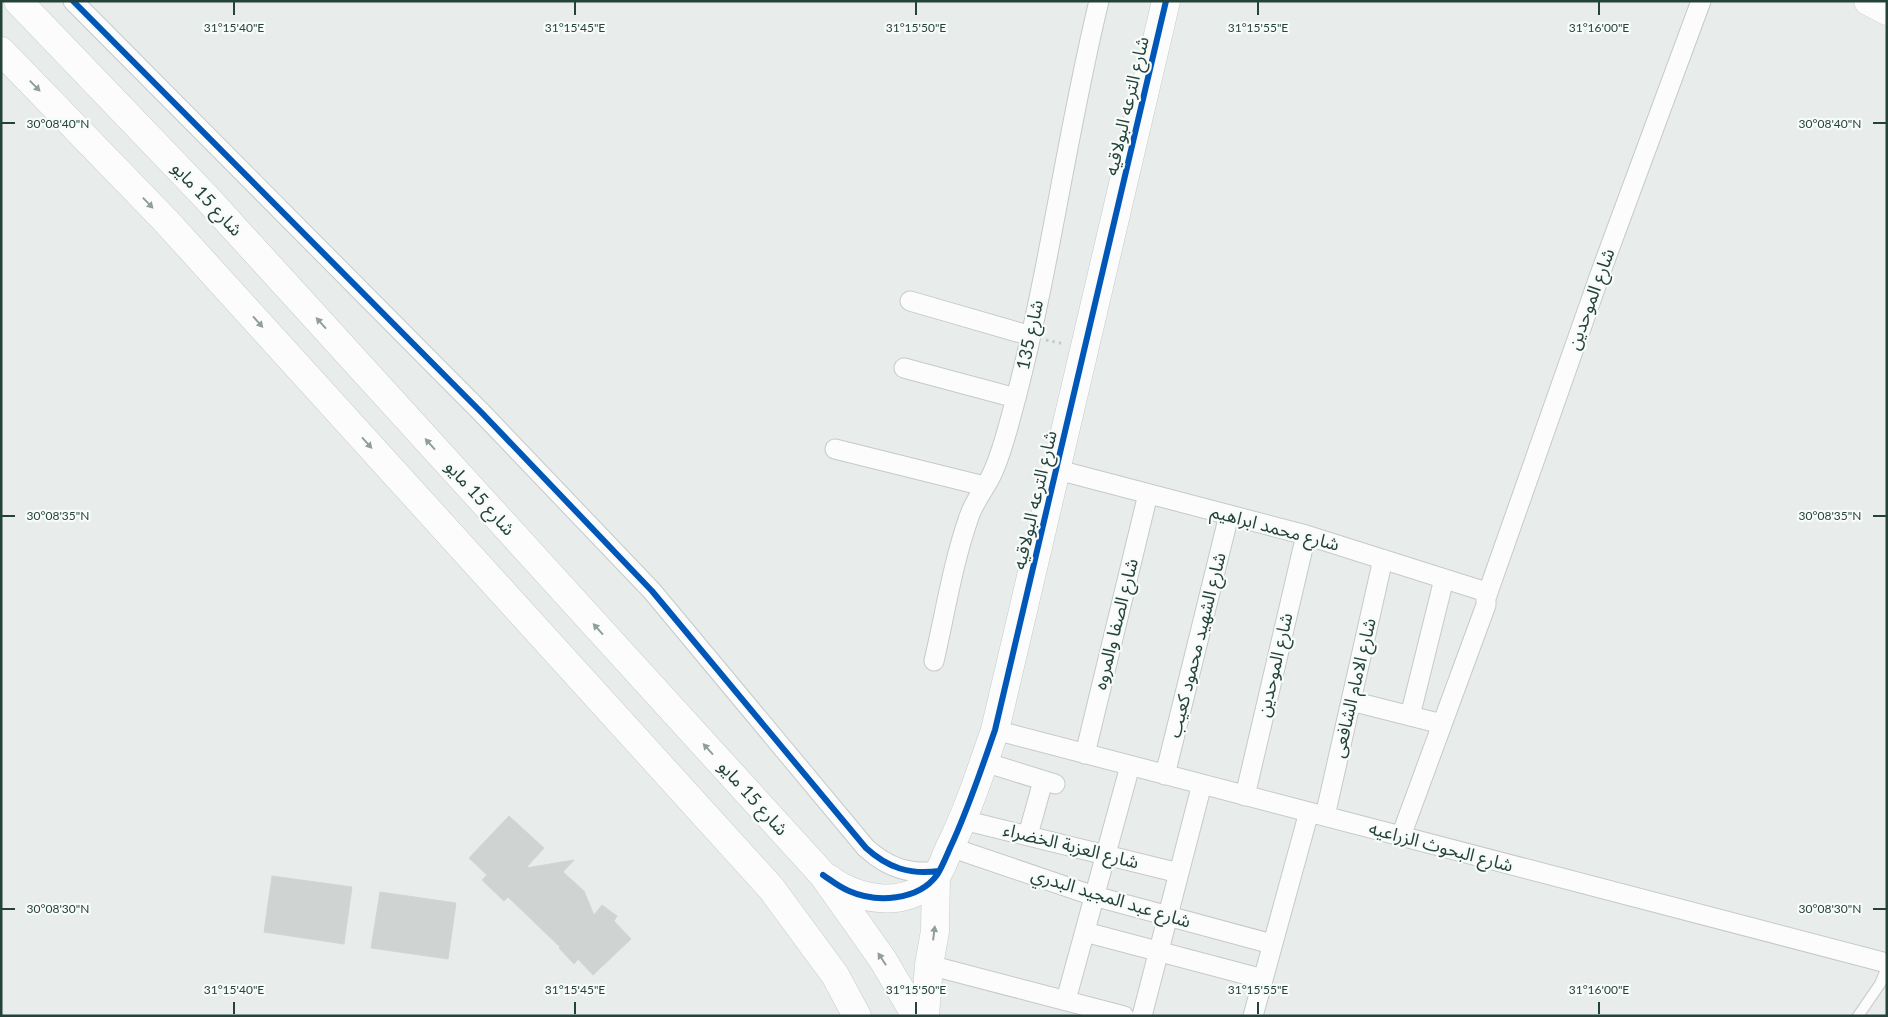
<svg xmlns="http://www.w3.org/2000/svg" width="1888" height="1017" font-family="Lato,'Noto Sans Arabic',sans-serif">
<rect width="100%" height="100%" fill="#e8edeb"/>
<path fill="#cfd4d2" stroke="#d1d6d4" d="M509 816 544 848 526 868 574 860 563 872 584 891 594 915 602 905 617 916 614 921 631 939 593 975 578 959 574 964 559 948 560 947 508 897 504 901 482 880 487 875 469 858Z
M272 876 352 887 344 944 264 932Z
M380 892 456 903 448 959 371 948Z"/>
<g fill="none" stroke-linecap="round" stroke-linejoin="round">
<g stroke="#c5cac8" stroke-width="12">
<path id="lane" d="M1858 1016 1880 984 1887 967"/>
</g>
<g stroke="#c5cac8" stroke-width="21">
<path id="street" d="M73 1 482 413 652 591 866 848C888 868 910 875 939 871
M910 301 1031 336
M904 368 1016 398
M835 449 984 486
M1058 470 1306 535 1480 590 1485 593 1486 598
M934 661C945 614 953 562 969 517 974 501 985 489 992 474 1003 451 1009 423 1016 398 1050 267 1067 132 1099 1
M1351 701 1442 724
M1410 716 1444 579
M995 730 1887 963
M1085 754 1148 494
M984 762 1055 784
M1165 775 1229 515
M1245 796 1306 535
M1325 816 1383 559
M963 820 1179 873
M1028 835 1043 781
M1401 836 1486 605V598L1603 266 1701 1
M950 847 1094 896 1272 944
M1085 932 1263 979
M929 965 1124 1016
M1066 1000 1130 766
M1142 1016 1202 784
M1253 1016 1309 812"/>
</g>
<g stroke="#c3cbc8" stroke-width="29">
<path id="secondary" d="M18 1 206 197 823 875 883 960 916 1016
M1868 1 1887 11
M1 51 165 220 771 888 835 975 857 1016
M828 878C857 901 909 910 936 876 942 869 945 857 949 849 968 811 981 770 995 730L1166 1
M925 1016 929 965 935 931 936 876"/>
</g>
<path stroke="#c3ccca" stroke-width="3" stroke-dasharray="2.5 4" stroke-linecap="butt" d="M1046 340 1064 344"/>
<use href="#lane" stroke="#fcfcfc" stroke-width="10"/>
<use href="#street" stroke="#fcfcfc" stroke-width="19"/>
<use href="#secondary" stroke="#fcfcfc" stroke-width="28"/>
<g stroke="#f7fbf9" stroke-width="9">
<path id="cycleway" d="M73 1 482 413 652 591 866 848C888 868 910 875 939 871
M823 875C832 881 839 887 849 891 876 903 918 901 937 875 942 867 946 857 950 848 968 810 981 770 995 730L1166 1"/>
</g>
<use href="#cycleway" stroke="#0057b8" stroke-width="6"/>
</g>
<defs><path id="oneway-solid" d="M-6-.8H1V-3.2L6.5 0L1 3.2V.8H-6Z" transform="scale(1.25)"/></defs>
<g fill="#909f9b">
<use href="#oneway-solid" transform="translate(35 86) rotate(46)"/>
<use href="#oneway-solid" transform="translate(148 203) rotate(46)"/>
<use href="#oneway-solid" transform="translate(258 322) rotate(48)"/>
<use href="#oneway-solid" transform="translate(321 323) rotate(-132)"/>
<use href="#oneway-solid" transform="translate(367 443) rotate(48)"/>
<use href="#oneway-solid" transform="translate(430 444) rotate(-132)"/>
<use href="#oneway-solid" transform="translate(598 629) rotate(-132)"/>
<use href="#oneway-solid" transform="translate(708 749) rotate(-132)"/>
<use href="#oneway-solid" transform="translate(934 933) rotate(-83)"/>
<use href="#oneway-solid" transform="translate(882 959) rotate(-123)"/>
</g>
<path fill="none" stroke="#24423a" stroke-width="2" d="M234 2V15M575 2V15M916 2V15M1258 2V15M1599 2V15M2 123H15M1873 123H1886M2 516H15M1873 516H1886M2 909H15M1873 909H1886M234 1002V1014M575 1002V1014M916 1002V1014M1258 1002V1014M1599 1002V1014"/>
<g text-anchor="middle" stroke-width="4.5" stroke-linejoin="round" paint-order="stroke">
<g font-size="18" fill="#24423a" stroke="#f7fbf9">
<text transform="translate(1127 106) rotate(-77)" y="6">شارع الترعه البولاقيه</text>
<text transform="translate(207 199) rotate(47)" y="6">شارع 15 مايو</text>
<text transform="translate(1591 299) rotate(-70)" y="6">شارع الموحدين</text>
<text transform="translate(1030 335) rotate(-78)" y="6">شارع 135</text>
<text transform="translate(480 498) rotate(48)" y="6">شارع 15 مايو</text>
<text transform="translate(1035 500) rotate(-77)" y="6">شارع الترعه البولاقيه</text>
<text transform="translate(1275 528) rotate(15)" y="6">شارع محمد ابراهيم</text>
<text transform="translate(1116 624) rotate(-76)" y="6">شارع الصفا والمروه</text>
<text transform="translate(1197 645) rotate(-76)" y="6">شارع الشهيد محمود كعيب</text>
<text transform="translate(1275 665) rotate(-77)" y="6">شارع الموحدين</text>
<text transform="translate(1354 688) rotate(-77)" y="6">شارع الامام الشافعى</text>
<text transform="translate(753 798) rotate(48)" y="6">شارع 15 مايو</text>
<text transform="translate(1071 846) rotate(14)" y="6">شارع العزبة الخضراء</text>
<text transform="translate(1441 847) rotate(15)" y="6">شارع البحوث الزراعيه</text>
<text transform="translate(1111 898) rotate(17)" y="6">شارع عبد المجيد البدري</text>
</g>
</g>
<g font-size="12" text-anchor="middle" fill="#24423a" stroke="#f7fbf9" stroke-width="4.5" stroke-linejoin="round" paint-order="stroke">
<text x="234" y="32">31°15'40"E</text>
<text x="575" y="32">31°15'45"E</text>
<text x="916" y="32">31°15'50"E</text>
<text x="1258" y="32">31°15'55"E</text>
<text x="1599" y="32">31°16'00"E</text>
<text x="58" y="128">30°08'40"N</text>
<text x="1830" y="128">30°08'40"N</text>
<text x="58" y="520">30°08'35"N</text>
<text x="1830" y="520">30°08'35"N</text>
<text x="58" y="913">30°08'30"N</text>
<text x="1830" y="913">30°08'30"N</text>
<text x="234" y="994">31°15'40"E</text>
<text x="575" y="994">31°15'45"E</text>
<text x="916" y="994">31°15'50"E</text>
<text x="1258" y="994">31°15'55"E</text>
<text x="1599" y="994">31°16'00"E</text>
</g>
<rect width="1888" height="1017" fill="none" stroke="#24423a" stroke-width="5"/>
</svg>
